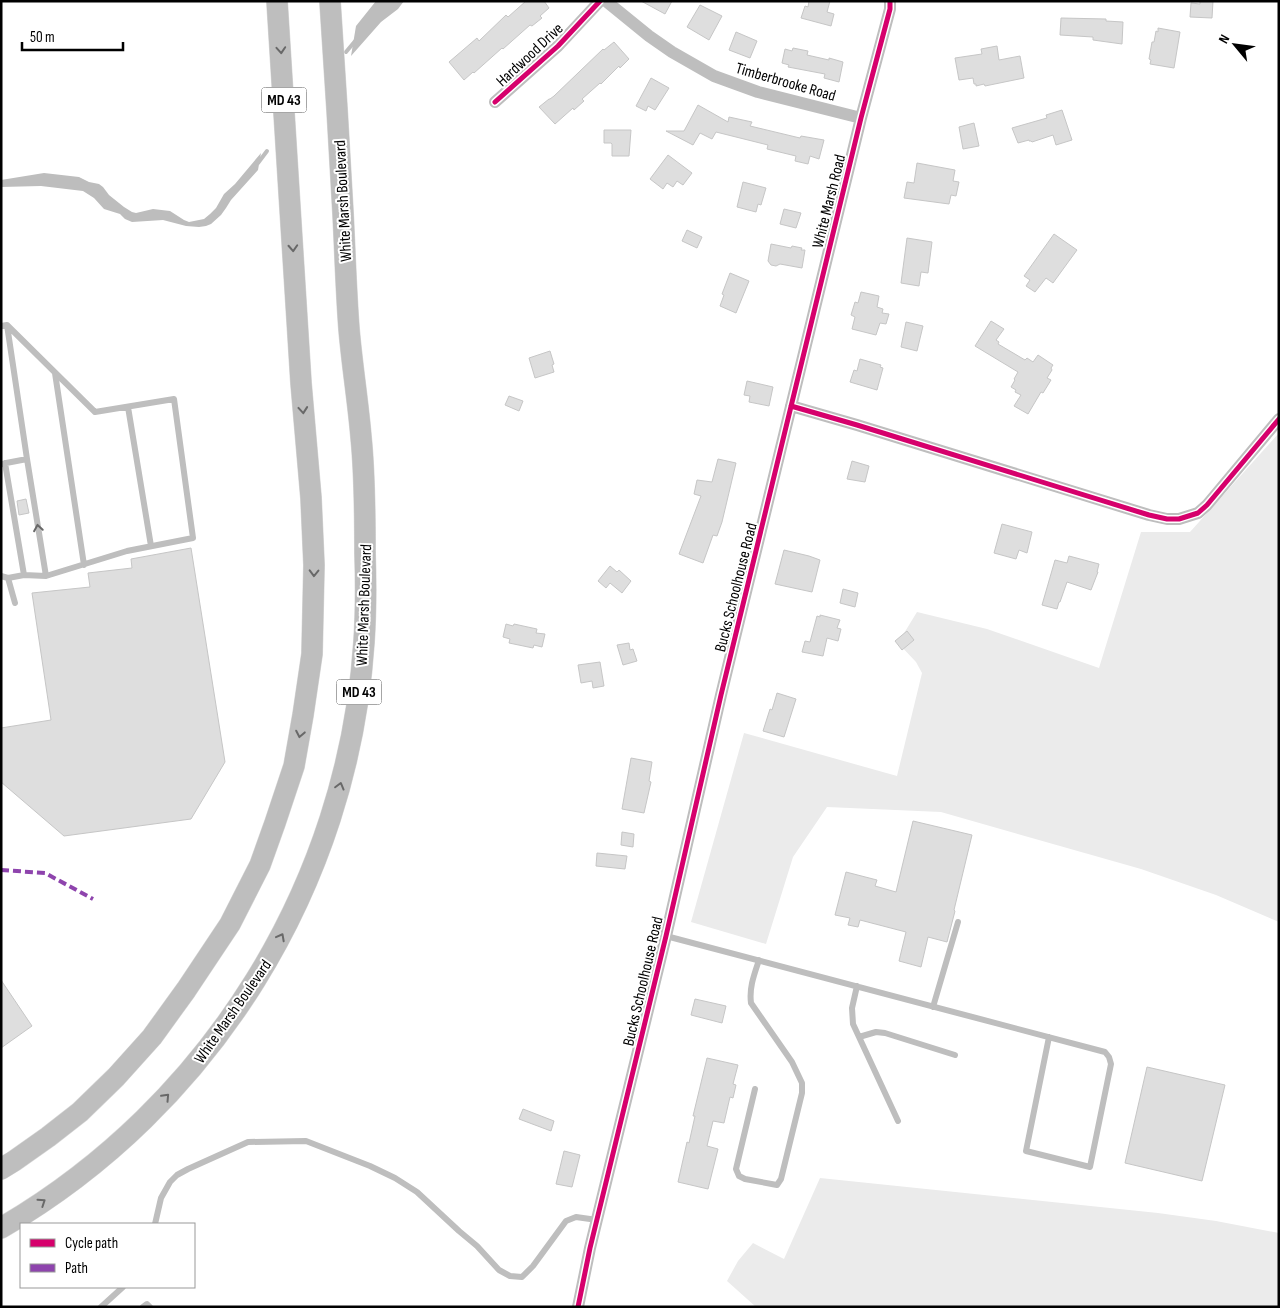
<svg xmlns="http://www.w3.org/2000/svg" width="1280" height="1308" font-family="'Sofia Sans Condensed',sans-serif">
<rect width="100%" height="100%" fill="#fff"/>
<path fill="#ebebeb" d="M1279 433V922L1216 895 1141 869 941 812 827 807 793 857 766 944 691 922 744 733 897 776 922 673 916 662 898 643 917 612 987 629 1099 668 1141 532H1190Z
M820 1178 1158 1213 1216 1221 1279 1233V1307H756L727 1281 738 1261 753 1243 784 1259Z"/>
<path fill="#bdbdbd" d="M376 1H404L398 9 381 22 351 56 356 26Z
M261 153 258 170 231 200 226 208 221 215 211 224 206 226 199 227 186 226 163 220 132 222 125 219 120 214 104 209 94 198 83 191 41 186 1 187V180L44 173 79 177 89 182 99 184 103 187 109 195 124 207 132 212 136 213 153 209 170 211 184 220 189 222 204 219 210 214 216 208 224 194 235 184Z"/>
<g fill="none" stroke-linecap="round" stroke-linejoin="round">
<path stroke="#bdbdbd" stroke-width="4" d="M346 52 356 40
M258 163 267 151"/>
</g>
<path fill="#dedede" stroke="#c6c6c6" d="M526 1H544L549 8 540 16 542 18 532 26 530 25 503 49 502 48 474 73 473 72 464 80 449 62 477 38 479 41 506 15 508 17Z
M641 1H672L665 14Z
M809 1H830L827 12 834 14 831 26 801 18 805 6 808 7Z
M1200 1H1213L1212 18 1190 17 1191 3 1200 4Z
M700 5 722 16 709 40 687 27Z
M1061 18 1106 19V21L1123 22 1122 44 1093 40V37L1060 35Z
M1158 28 1180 32 1174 68 1150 64 1151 60 1149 59 1152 42H1154L1156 31 1158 32Z
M736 32 757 41 750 58 729 50Z
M614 42 629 59 620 68 619 66 601 84 600 83 582 99 584 101 574 110 573 108 555 124 539 107 549 99H550L554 96 603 49 604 50Z
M997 46 999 60 1020 56 1024 78 985 86 984 84 976 86V84H974L973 78 959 80 955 58 982 54 981 49Z
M793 48 808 51 807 55 829 60V58L843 62 839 82 824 78 825 74 788 67 789 65 782 63 785 49 792 51Z
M651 78 669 88 655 110 648 106 646 111 636 106Z
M698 105 728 122 729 117 752 122 750 126 800 138 801 136 824 140 819 159 810 156 808 164 795 161 796 156 767 149 768 145 716 132 712 139 700 133 693 145 666 131H684Z
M1062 110 1072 140 1056 145 1053 135 1032 142 1031 141H1029V140L1018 143 1012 128 1047 118 1046 115Z
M974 123 979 146 963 149 959 127Z
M604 130H631L629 156H612V144L611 143H604Z
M668 155 692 173 683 185 677 181 673 187 667 183 663 189 650 179Z
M917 163 955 170 953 181 959 182 956 196 951 195 949 204 904 198 907 182 914 183Z
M743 182 766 188 761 205 758 204 756 212 737 207Z
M784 209 801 213 796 228 780 224Z
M687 230 702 237 697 248 682 241Z
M1054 234 1077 250 1053 283 1046 278 1035 292 1026 286 1030 280 1024 276Z
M907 238 932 242 928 273 921 272 919 286 901 283Z
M771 244 791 248 792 246 802 248 801 250H805L802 268 780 264 776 266 771 265 768 261Z
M730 273 749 281 736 313 720 306 724 295 722 294Z
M861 292 879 296 877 307 883 309 882 313 889 314 886 324 880 323 876 335 852 329 855 317 851 315 855 302 858 303Z
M991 321 1004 329 996 340 999 342 998 344 1025 360 1027 358 1033 362 1038 355 1053 365 1051 368 1052 370 1047 378 1051 380 1043 393 1041 392 1028 414 1014 406 1021 395 1015 392 1016 390 1011 387 1015 380 1014 379 1018 372 975 346Z
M906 322 923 326 917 351 901 347Z
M550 351 554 364 552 365 554 372 535 378 529 358Z
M860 359 881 365 880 367 883 368 877 390 850 382 854 370 857 371Z
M747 381 773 387 769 406 749 402 750 396 744 395Z
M509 396 523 401 519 411 505 405Z
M718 459 736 463 722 522 717 536 713 535 703 563 679 554 701 496 694 494 697 480 712 482Z
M852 461 869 466 865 482 847 479Z
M26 499 29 513 19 515 17 501Z
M1002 524 1032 532 1027 553 1019 550 1016 559 994 553Z
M191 548 225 762 191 819 64 836 1 782V728L51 720 32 593 90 587 88 573 132 568 131 559Z
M784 550 809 556 820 560 812 592 775 584Z
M1069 556 1099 564 1097 572H1098L1091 590 1067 582 1060 602H1059L1057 609 1042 605 1055 560 1067 563Z
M610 566 617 572 619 570 631 581 622 593 610 583 606 588 598 581Z
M843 589 858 593 855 607 840 603Z
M820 615 840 620 837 628 841 629 838 641 827 638 823 656 802 652 805 641 810 642 817 616 820 617Z
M506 624 513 626 514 624 537 629 536 633 545 634 542 647 534 645 533 648 509 643 510 639 503 637Z
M907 631 914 640 902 650 895 641Z
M629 643 630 650 633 649 637 661 623 665 617 645Z
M600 662 604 686 593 688 592 681 581 683 578 665Z
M777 693 796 699 784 737 763 731 770 709 772 710Z
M631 758 652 762 649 781 651 782 644 813 622 809Z
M913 821 972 835 954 910 955 911 947 942 928 937 921 967 899 961 906 932 860 920 858 927 848 925 850 918 835 915 846 872 877 880 875 886 896 892Z
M622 832 634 834 633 847 621 845Z
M597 853 627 856 625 869 596 866Z
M1 980 32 1026 1 1048Z
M695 999 726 1006 722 1023 691 1015Z
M707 1058 738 1065 733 1084 736 1085 733 1098 730 1097 724 1123 713 1121 707 1146 718 1149 708 1189 678 1182 687 1142 689 1143 695 1116H693Z
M1147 1067 1225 1085 1202 1181 1125 1163Z
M523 1109 554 1121 551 1131 519 1119Z
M564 1151 580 1155 572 1187 556 1184Z"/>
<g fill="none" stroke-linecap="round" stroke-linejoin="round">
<g stroke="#dbdbdb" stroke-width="22">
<path id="trunk" d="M1 1169 14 1161 48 1137 80 1112 116 1077 152 1037 186 990 230 924 260 865 275 823 294 766 303 715 312 654 314 565 311 498 301 383 277 1
M1 1228C211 1106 348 885 364 642 366 612 366 583 365 553 365 515 365 476 361 437 358 401 352 365 349 329 346 290 345 251 343 213 339 142 335 72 330 1"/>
</g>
<path stroke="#bebebe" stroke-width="6" d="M7 325 27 459 46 576
M1 326 7 325 95 412 174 399 193 538 127 551 46 576 24 575 8 578 1 576
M55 373 84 565
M128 407 151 546
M5 463 24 575
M1 464 27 459
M8 578 15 603
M666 936 1105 1052 1109 1057 1111 1064 1090 1167 1026 1151 1049 1037
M857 986 852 1008 853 1024 898 1121
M933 1007 958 922
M859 1037 876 1032 885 1033 955 1055
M755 1089 736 1169 739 1176 745 1179 777 1185 781 1179 802 1093V1083L792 1062 751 1003C749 988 754 975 759 960
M155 1224 161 1198 170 1182 177 1175 188 1169 248 1142 306 1141 370 1166 395 1178 417 1192 459 1231 477 1246 499 1270 510 1276 522 1277 533 1266 566 1221 576 1217 597 1220
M101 1307 123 1287
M143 1307 147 1304 150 1307"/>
<path stroke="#bebebe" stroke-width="12" d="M606 1 649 36 672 52 714 76 758 92 861 118
M495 102 558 46 600 1
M791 406 857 425 1149 515 1167 519H1179L1198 513 1207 505 1279 419
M578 1307 590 1248 666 936 721 695 861 118 890 9V1"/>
<use href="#trunk" stroke="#bebebe" stroke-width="21"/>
<path stroke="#8e44ad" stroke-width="4" stroke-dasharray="8 4" stroke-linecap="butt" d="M1 870 45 873 93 899"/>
<g stroke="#fff" stroke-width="8">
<path id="cycleway" d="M495 102 558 46 600 1
M791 406 857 425 1149 515 1167 519H1179L1198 513 1207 505 1279 419
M578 1307 590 1248 666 936 721 695 861 118 890 9V1"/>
</g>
<use href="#cycleway" stroke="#d6006c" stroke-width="5"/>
</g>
<defs><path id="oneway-chevron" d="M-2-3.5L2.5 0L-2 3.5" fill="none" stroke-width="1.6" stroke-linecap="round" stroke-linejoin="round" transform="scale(1.25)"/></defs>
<g stroke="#686868">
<use href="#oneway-chevron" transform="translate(281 50) rotate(86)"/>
<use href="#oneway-chevron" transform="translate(293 248) rotate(87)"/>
<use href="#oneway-chevron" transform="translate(303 410) rotate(85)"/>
<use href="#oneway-chevron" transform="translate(38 528) rotate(-99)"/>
<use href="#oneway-chevron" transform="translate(314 573) rotate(91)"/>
<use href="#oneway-chevron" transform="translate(300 734) rotate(101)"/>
<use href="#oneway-chevron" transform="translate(340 786) rotate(-75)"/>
<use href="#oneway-chevron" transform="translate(281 937) rotate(-62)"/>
<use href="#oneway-chevron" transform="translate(166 1097) rotate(-47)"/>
<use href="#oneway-chevron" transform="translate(42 1202) rotate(-34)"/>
</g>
<g text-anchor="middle" stroke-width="4" stroke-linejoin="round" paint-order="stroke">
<g fill="#fff" stroke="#4c4c4c" stroke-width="1">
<rect x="261.5" y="87.5" width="45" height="25" rx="4"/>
<rect x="336.5" y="679.5" width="45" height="25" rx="4"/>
</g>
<g font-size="15" font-weight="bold" fill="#000">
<text x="284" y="105">MD 43</text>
<text x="359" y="697">MD 43</text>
</g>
<g font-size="16" fill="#000" stroke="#fff">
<text transform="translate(529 54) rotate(-43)" y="6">Hardwood Drive</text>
<text transform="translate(786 81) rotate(16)" y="6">Timberbrooke Road</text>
<text transform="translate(342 201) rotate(-93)" y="6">White Marsh Boulevard</text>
<text transform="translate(828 201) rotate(-76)" y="6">White Marsh Road</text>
<text transform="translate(735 587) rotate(-76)" y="6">Bucks Schoolhouse Road</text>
<text transform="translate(363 605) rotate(-88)" y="6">White Marsh Boulevard</text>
<text transform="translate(642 981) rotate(-77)" y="6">Bucks Schoolhouse Road</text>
<text transform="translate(232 1011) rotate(-55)" y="6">White Marsh Boulevard</text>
</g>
</g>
<rect width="1280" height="1308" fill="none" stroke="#000000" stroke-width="5"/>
<rect x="20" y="1223" width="175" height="65" fill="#ffffff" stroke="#999999"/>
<rect x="30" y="1239" width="25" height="8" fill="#d6006c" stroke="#999999"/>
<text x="65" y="1248" font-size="15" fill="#000000">Cycle path</text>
<rect x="30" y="1264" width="25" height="8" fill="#8e44ad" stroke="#999999"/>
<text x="65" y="1273" font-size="15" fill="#000000">Path</text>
<g transform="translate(1235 45) rotate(299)" stroke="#ffffff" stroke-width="4" paint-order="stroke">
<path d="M0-4L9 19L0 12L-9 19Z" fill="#000000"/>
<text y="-8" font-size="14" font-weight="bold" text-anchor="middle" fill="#000000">N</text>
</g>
<path d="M22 42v8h101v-8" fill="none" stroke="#000000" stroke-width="2.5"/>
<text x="30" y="42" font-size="15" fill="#000000" stroke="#ffffff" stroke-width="4" paint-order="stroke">50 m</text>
</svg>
